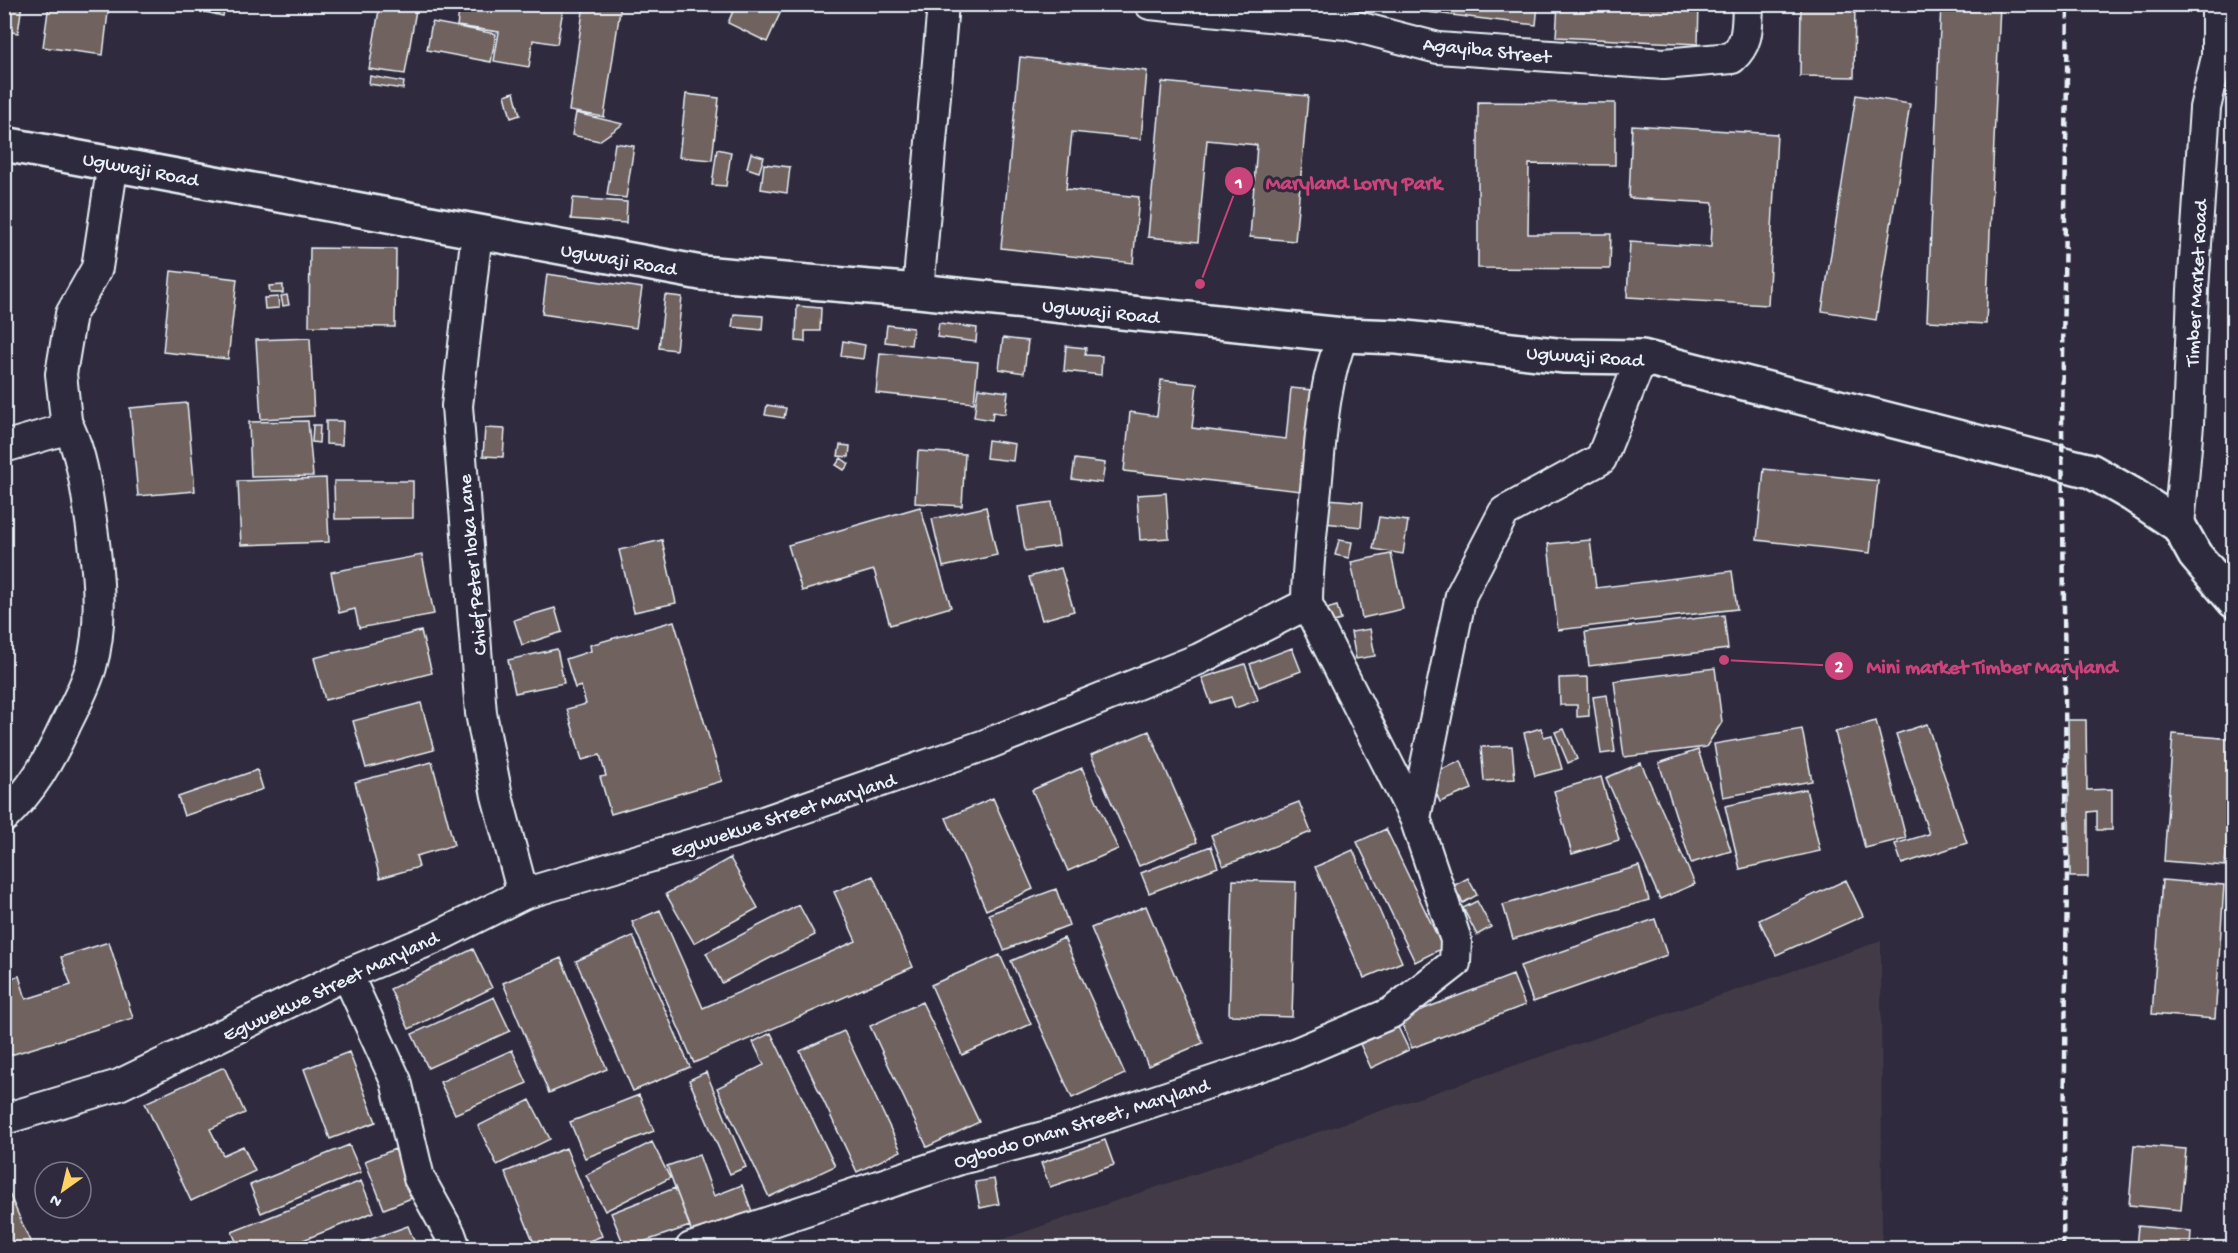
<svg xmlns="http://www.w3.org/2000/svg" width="2238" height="1253" font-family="'Gochi Hand',sans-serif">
<rect width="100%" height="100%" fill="#2f2a3d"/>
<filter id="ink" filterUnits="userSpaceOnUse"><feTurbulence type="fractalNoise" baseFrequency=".0167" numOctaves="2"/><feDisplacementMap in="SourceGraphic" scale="12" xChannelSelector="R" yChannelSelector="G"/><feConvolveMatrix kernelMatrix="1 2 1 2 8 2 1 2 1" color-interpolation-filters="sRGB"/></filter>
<g filter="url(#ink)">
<path fill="#423b47" d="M1881 941 1882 1248H977Z"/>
<path fill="#6f625e" stroke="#e8f1f8" stroke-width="1.5" d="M4 4H22L18 33 4 31Z
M49 4H109L103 55 43 47Z
M193 4H226L223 16 192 9Z
M380 4H417L405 74 369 69Z
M460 4H564L557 44 533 40 529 67 494 61 499 32 457 26Z
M584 4H621L604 117 569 111Z
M736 4H773L782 9 767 42 728 23Z
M1411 4H1538L1536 25 1418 11Z
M1558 4H1699L1698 44 1556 37Z
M1801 4H1855L1854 77 1800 76Z
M1941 4H2000L1986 324 1927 321Z
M432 22 496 34 491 62 427 50Z
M1020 57 1147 71 1141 139 1072 132 1066 189 1139 197 1133 263 1001 248Z
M370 76 404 82 403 89 369 84Z
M1162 82 1308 96 1295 241 1250 237 1257 145 1207 140 1198 242 1148 237Z
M514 92 520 115 511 118 505 95Z
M686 94 719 98 712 160 679 157Z
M1856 95 1910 104 1876 320 1822 311Z
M1478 102 1615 103V165L1529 164 1528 234H1611L1610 269 1478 268Z
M576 113 623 124 599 141 572 135Z
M1632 125 1777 134 1768 305 1627 297 1630 242 1711 247 1713 203 1629 198Z
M615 143 634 146 626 198 607 195Z
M717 149 731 152 726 186 712 185Z
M751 153 764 157 759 172 747 168Z
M764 164 790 167 787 193 761 189Z
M573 198 627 202 626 223 571 219Z
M310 248 396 249 395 327 309 326Z
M171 271 237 279 228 359 163 352Z
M547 274 642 288 636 328 542 314Z
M283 285V293H270L269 286Z
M287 295 289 305 283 306 281 296Z
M665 295 682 297 676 350 659 348Z
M278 297 279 308 265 309 264 298Z
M797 306 821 308 820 331H805V342L796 341Z
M734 314 763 316 762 330 732 327Z
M939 323 977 328 976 342 937 337Z
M887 325 913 328 911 345 885 342Z
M310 338 314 416 261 419 256 340Z
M1003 338 1028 341 1024 373 999 369Z
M843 341 865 345 863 359 841 356Z
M1066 346 1086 348 1085 355 1102 356 1101 375 1064 371Z
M880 353 978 362 974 403 876 393Z
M1161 380 1197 384 1192 428 1286 439 1291 388 1312 390 1301 491 1124 471 1130 412 1157 416Z
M978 388 1008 392 1005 414 993 412 992 420 974 417Z
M187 403 195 491 138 496 130 408Z
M767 405 786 408 784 418 765 415Z
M308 421 313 476 251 477 249 422Z
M326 421H343L342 445 326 444Z
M313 425H320L319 443 312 442Z
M485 428 505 429 503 457 483 456Z
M988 440 1015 444 1013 461 986 458Z
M840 445 850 446 849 457 838 456Z
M918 451 965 454 962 506 915 503Z
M841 458 849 464 844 470 836 465Z
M1075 459 1105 463 1102 483 1072 479Z
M1764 469 1878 481 1870 553 1757 540Z
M326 478 329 542 241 545 238 481Z
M334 481H413V518L335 519Z
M1166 493 1169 538 1140 540 1137 495Z
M1327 499 1363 502 1361 527 1325 523Z
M1052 502 1059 546 1025 551 1018 507Z
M920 507 951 607 890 625 874 570 802 591 788 545Z
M986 507 997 555 943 567 932 519Z
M1379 517 1408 521 1403 554 1373 549Z
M662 540 676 603 634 612 619 550Z
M1339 540 1352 542 1349 558 1335 555Z
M1590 540 1596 588 1732 571 1737 609 1558 630 1548 544Z
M1391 554 1403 609 1362 618 1351 562Z
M422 555 434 614 359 628 355 609 339 613 331 572Z
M1061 568 1074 611 1042 620 1029 577Z
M1337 606 1341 620 1319 626 1315 612Z
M555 608 562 632 522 645 514 620Z
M1724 615 1728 649 1589 666 1585 632Z
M674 621 722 781 611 814 600 777 606 776 600 755 582 760 567 709 586 704 581 686 575 688 566 659 591 651 590 645Z
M1370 629 1375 656 1356 659 1351 632Z
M421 631 432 673 325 700 314 658Z
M1292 648 1301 671 1259 687 1250 664Z
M557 649 564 683 515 693 508 660Z
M1245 664 1258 700 1235 708 1231 697 1211 703 1202 678Z
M1715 668 1722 722 1706 747 1624 757 1614 681Z
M1588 677 1589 716 1577 717V705H1560L1559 678Z
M1607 695 1615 752 1601 754 1593 697Z
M421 703 434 750 366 768 353 721Z
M2068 720H2086L2087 790 2112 789V830H2097V811L2088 812V877H2070Z
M1876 721 1906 838 1865 848 1835 732Z
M1927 724 1967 843 1902 864 1895 844 1929 834 1896 734Z
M1541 728 1544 737 1552 735 1562 769 1535 776 1524 733Z
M1564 729 1577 759 1568 763 1555 732Z
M1802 729 1812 781 1723 797 1714 744Z
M1149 731 1197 842 1139 866 1091 755Z
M2173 734 2234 739 2225 866 2164 861Z
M1512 746 1515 779 1484 781 1481 747Z
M1698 750 1731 851 1691 863 1659 763Z
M1461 761 1472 789 1440 802 1428 775Z
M432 762 454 845 416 856 419 867 380 878 355 782Z
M1641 763 1695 884 1660 899 1606 778Z
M1082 768 1118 849 1068 871 1032 790Z
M257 770 263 789 184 816 178 797Z
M1601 777 1619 840 1572 854 1554 791Z
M1806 789 1820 851 1740 869 1725 806Z
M993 798 1033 889 986 910 946 818Z
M1299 802 1311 832 1223 866 1211 835Z
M1386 829 1443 948 1415 962 1357 842Z
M1211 846 1218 867 1149 893 1141 873Z
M1353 850 1402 962 1364 978 1315 867Z
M730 858 758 908 694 943 666 894Z
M1639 866 1649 900 1513 939 1503 905Z
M873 876 913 967 694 1063 632 922 660 910 703 1008 856 941 834 892Z
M1468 878 1477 895 1463 903 1453 886Z
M1233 880 1296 882 1292 1017 1229 1015Z
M1846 880 1863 916 1776 955 1759 920Z
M2162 880 2224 885 2215 1019 2152 1014Z
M1056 889 1069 925 1004 950 989 914Z
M1477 901 1491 927 1477 935 1463 908Z
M799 905 815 935 722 983 706 953Z
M1146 906 1203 1043 1148 1066 1091 928Z
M1655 919 1667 955 1533 1002 1520 966Z
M633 936 690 1067 633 1091 576 961Z
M1064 938 1125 1074 1072 1098 1011 961Z
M109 942 133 1018 4 1057V980L19 976 26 999 71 985 61 957Z
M473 949 492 988 409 1029 390 989Z
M1000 955 1031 1024 962 1055 931 985Z
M561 958 607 1069 549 1093 503 983Z
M1513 975 1525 1005 1412 1048 1400 1018Z
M494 997 510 1031 428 1068 412 1034Z
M922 1002 979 1122 927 1147 870 1026Z
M1398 1027 1409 1050 1371 1068 1360 1044Z
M844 1031 901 1151 857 1172 800 1051Z
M771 1033 835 1166 769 1197 717 1088 764 1065 753 1042Z
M512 1050 527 1083 455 1114 440 1082Z
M349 1052 376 1122 330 1139 304 1069Z
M224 1067 245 1113 210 1129 223 1155 243 1146 255 1171 191 1201 145 1103Z
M706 1072 746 1167 730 1174 689 1080Z
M639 1095 654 1131 585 1158 570 1122Z
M530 1100 550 1139 497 1165 478 1126Z
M1105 1140 1114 1165 1050 1187 1041 1163Z
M652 1142 670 1178 605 1211 586 1175Z
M349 1145 361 1172 261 1213 250 1185Z
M2134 1145 2186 1149 2181 1210 2129 1205Z
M566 1148 602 1236 571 1248H536L505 1172Z
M395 1149 414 1197 384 1209 365 1161Z
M699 1155 714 1196 742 1185 754 1217 694 1238 667 1166Z
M994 1179 999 1204 980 1208 975 1182Z
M361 1181 374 1212 283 1248H239L232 1232Z
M4 1182 33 1248H4Z
M675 1188 690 1226 625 1248 611 1213Z
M408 1226 417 1248H346Z
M2138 1226 2191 1231 2190 1248H2136Z"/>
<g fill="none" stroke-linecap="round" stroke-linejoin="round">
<g stroke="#e8f1f8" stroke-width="34">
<path id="street" d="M1150 4 1346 24 1438 48 1664 64 1732 58C1749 43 1747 26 1748 4
M2217 57V4
M477 232 457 406 481 713 497 796 523 894
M918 291 943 4
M67 429 61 374 71 314 97 268 113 163
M4 447 69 428C83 459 86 489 91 521 98 568 104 621 91 667 85 688 74 707 65 726 49 761 32 790 4 817
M2179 526 2188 424 2193 290 2205 108 2217 57 2234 52
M1307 604 1415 818
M347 974 396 1081 419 1178 450 1234 455 1248
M4 1119 119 1085 347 974 435 938 523 894 737 831 985 745 1199 659 1307 604C1307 565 1312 527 1316 489 1321 437 1323 383 1343 335
M691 1248 960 1159 1059 1133 1292 1055 1391 1013 1455 963 1456 940 1415 818 1461 595 1504 512 1601 459 1642 357"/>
</g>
<g stroke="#e8f1f8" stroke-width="38">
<path id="secondary" d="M4 144 701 273 918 291 1343 335 1398 337 1565 356 1642 357 2091 471 2133 495 2179 526 2195 555 2234 601"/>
</g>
<use href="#street" stroke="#2f2a3d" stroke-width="30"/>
<use href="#secondary" stroke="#2f2a3d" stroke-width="33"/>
<path stroke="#e8f1f8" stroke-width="4.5" stroke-dasharray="9 4.5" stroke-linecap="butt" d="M2063 1248 2067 873 2062 427 2068 4"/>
</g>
</g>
<g text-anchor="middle" stroke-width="6" stroke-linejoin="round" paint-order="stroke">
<g font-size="20" fill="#e8f1f8" stroke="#2f2a3d">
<text transform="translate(1487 49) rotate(6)" y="7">Agayiba Street</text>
<text transform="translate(141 168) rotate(11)" y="7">Ugwuaji Road</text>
<text transform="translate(619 258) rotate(10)" y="7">Ugwuaji Road</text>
<text transform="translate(2195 283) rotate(-87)" y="7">Timber Market Road</text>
<text transform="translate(1101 310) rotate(6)" y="7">Ugwuaji Road</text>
<text transform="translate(1585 355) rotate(4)" y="7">Ugwuaji Road</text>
<text transform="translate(471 565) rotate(-95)" y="7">Chief Peter Iloka Lane</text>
<text transform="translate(783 814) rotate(-18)" y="7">Egwuekwe Street Maryland</text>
<text transform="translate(330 985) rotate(-25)" y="7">Egwuekwe Street Maryland</text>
<text transform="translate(1081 1122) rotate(-17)" y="7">Ogbodo Onam Street, Maryland</text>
</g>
</g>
<path fill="none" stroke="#ca437a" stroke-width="2" d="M1200 284L1239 181M1724 660L1839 666"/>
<g fill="#ca437a" stroke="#2f2a3d" stroke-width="2">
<circle cx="1200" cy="284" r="6"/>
<circle cx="1724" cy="660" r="6"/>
<circle cx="1239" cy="181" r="15"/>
<circle cx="1839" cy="666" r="15"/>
</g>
<g font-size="18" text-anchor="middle" font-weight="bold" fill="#fff">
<text x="1239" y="188">1</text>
<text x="1839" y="672">2</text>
</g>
<g font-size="21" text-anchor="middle" font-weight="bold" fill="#ca437a" stroke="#2f2a3d" stroke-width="6" stroke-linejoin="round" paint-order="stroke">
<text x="1354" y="189">Maryland Lorry Park</text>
<text x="1992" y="673">Mini market Timber Maryland</text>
</g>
<rect width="2238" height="1253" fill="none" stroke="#2f2a3d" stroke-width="24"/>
<rect x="12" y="12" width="2214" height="1229" fill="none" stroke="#e8f1f8" stroke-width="2" filter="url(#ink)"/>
<g transform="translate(63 1190) rotate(214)"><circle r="28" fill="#2f2a3d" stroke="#797a88" stroke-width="1.5"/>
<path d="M0-4.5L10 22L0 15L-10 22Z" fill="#ffd166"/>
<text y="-9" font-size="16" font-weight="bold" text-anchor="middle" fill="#e8f1f8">N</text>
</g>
</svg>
